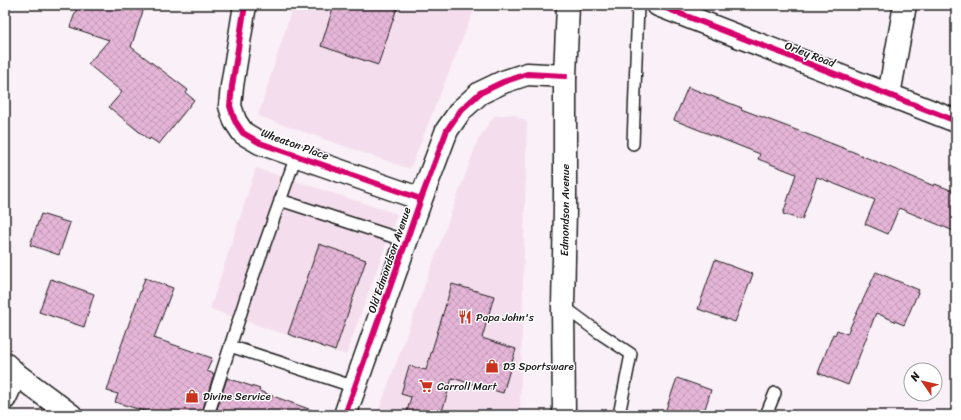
<svg xmlns="http://www.w3.org/2000/svg" width="961" height="420" font-family="Sriracha,sans-serif">
<defs>
<pattern id="building-cross-hatch" width="8" height="8" patternUnits="userSpaceOnUse"><rect width="8" height="8" fill="#e5b5d7"/><path d="M0 0l8 8M0 8l8-8" fill="none" stroke="#c49bb8"/></pattern>
</defs>
<rect width="100%" height="100%" fill="#faf0f7"/>
<filter id="ink" filterUnits="userSpaceOnUse"><feTurbulence type="fractalNoise" baseFrequency=".025" numOctaves="2"/><feDisplacementMap in="SourceGraphic" scale="8" xChannelSelector="R" yChannelSelector="G"/><feConvolveMatrix kernelMatrix="1 2 1 2 8 2 1 2 1" color-interpolation-filters="sRGB"/></filter>
<g filter="url(#ink)">
<path fill="#f4deed" d="M293 5H476L410 169 258 116Z
M514 114 527 122 520 415H377L478 140 494 116Z
M256 168 397 214 346 355 210 309Z"/>
<path fill="url(#building-cross-hatch)" stroke="#1c1c1c" d="M78 5H145L131 47 188 90 186 93 194 100 159 144 150 138 149 140 109 107 122 92 88 64 109 40 70 27Z
M334 5H398L378 65 321 46Z
M688 87 742 108 741 109 851 151 934 186 935 184 956 192V232L899 208 888 234 865 224 875 200 817 177 802 220 783 214 796 174 758 159 760 154 674 120Z
M41 214 70 223 59 255 30 245Z
M319 244 366 260 335 351 288 334Z
M715 260 753 274 735 322 698 309Z
M876 272 919 290 904 325 876 313 848 385 818 373 833 334 835 335 837 330 847 334Z
M145 278 173 288 154 338 212 358 207 371 214 374 201 415H157L115 402 118 394 107 391 120 349Z
M51 279 94 294 84 327 39 312Z
M452 284 494 296 482 338 516 349 503 393 452 378 441 415H406L411 397 401 394 409 366 426 370Z
M227 378 260 389 259 391 317 412V415H215Z
M677 378 711 390 703 415H664Z"/>
<g fill="none" stroke-linecap="round" stroke-linejoin="round">
<g stroke="#1c1c1c" stroke-width="14">
<path id="lane" d="M633 144 638 5
M280 200 406 241
M563 306 598 332 631 354 619 415
M230 346 355 387
M208 415 247 294 296 156
M766 415 775 393"/>
</g>
<g stroke="#1c1c1c" stroke-width="25">
<path id="street" d="M245 5 232 86 230 106 235 121 243 133 260 143 421 199
M658 5 889 95 956 121
M889 95 905 5
M5 398 16 374
M345 415 421 199 447 130 461 110 480 93 503 82 527 74 565 76"/>
</g>
<g stroke="#1c1c1c" stroke-width="25">
<g id="secondary">
<path d="M5 364 16 374 71 415"/>
<path id="s1" d="M564 415 563 306 565 209V76L568 5"/>
</g>
</g>
<use href="#lane" stroke="#fff" stroke-width="11"/>
<use href="#street" stroke="#fff" stroke-width="22"/>
<use href="#secondary" stroke="#fff" stroke-width="22"/>
<g stroke="#fff" stroke-width="8">
<path id="cycleway" d="M245 5 232 86 230 106 235 121 243 133 260 143 421 199
M658 5 889 95 956 121
M345 415 421 199 447 130 461 110 480 93 503 82 527 74 565 76"/>
</g>
<use href="#cycleway" stroke="#d6006c" stroke-width="6"/>
</g>
</g>
<defs>
<g id="restaurant-bare" transform="scale(1.08)"><path d="M-5-6h1v4h1v-4h1v4h1v-4h1v5L-1.5 .5V6h-2V.5L-5-1ZM5-6V6H3V1.5H1.5Q1.5-4 5-6Z" fill="#c8321e" stroke="#fff" stroke-width="2.5" paint-order="stroke"/></g>
<g id="shop-bare" transform="scale(1.08)"><path d="M-5-2.5h2.3a2.7 3.5 0 0 1 5.4 0H5L5.5 6h-11ZM-1.5-2.5h3a1.5 2.3 0 0 0-3 0Z" fill="#c8321e" stroke="#fff" stroke-width="2.5" paint-order="stroke"/></g>
<g id="supermarket-bare" transform="scale(1.08)"><path d="M-6-5.5h2.5l.6 2H6L4.5 2H-2.5L-4.4-4H-6ZM-1.5 3.2a1.3 1.3 0 1 0 .1 0ZM3 3.2a1.3 1.3 0 1 0 .1 0Z" fill="#c8321e" stroke="#fff" stroke-width="2.5" paint-order="stroke"/></g>
</defs>
<g fill-rule="evenodd">
<use href="#restaurant-bare" x="465" y="317"/>
<use href="#shop-bare" x="492" y="366"/>
<use href="#supermarket-bare" x="426" y="386"/>
<use href="#shop-bare" x="192" y="396"/>
</g>
<g text-anchor="middle" stroke-width="3" stroke-linejoin="round" paint-order="stroke">
<g font-size="11" fill="#1c1c1c" stroke="#fff">
<text transform="translate(810 54) rotate(21)" y="4">Orley Road</text>
<text transform="translate(295 144) rotate(20)" y="4">Wheaton Place</text>
<text dy="4" stroke="none"><textPath href="#s1" startOffset="205">Edmondson Avenue</textPath></text>
<text transform="translate(389 260) rotate(-71)" y="4">Old Edmondson Avenue</text>
</g>
<g font-size="11" fill="#1c1c1c" stroke="#fff" text-anchor="start">
<text x="476" y="321">Papa John's</text>
<text x="503" y="370">D3 Sportsware</text>
<text x="437" y="390">Carroll Mart</text>
<text x="203" y="400">Divine Service</text>
</g>
</g>
<rect width="961" height="420" fill="none" stroke="#fff" stroke-width="20"/>
<rect x="10" y="10" width="941" height="400" fill="none" stroke="#1c1c1c" stroke-width="1.5" filter="url(#ink)"/>
<g transform="translate(923 382) rotate(304)"><circle r="19" fill="#ffffff" stroke="#a4a4a4"/>
<path d="M0-3L7 15L0 10L-7 15Z" fill="#c8321e"/>
<text y="-6" font-size="11" font-weight="bold" text-anchor="middle" fill="#1c1c1c">N</text>
</g>
</svg>
